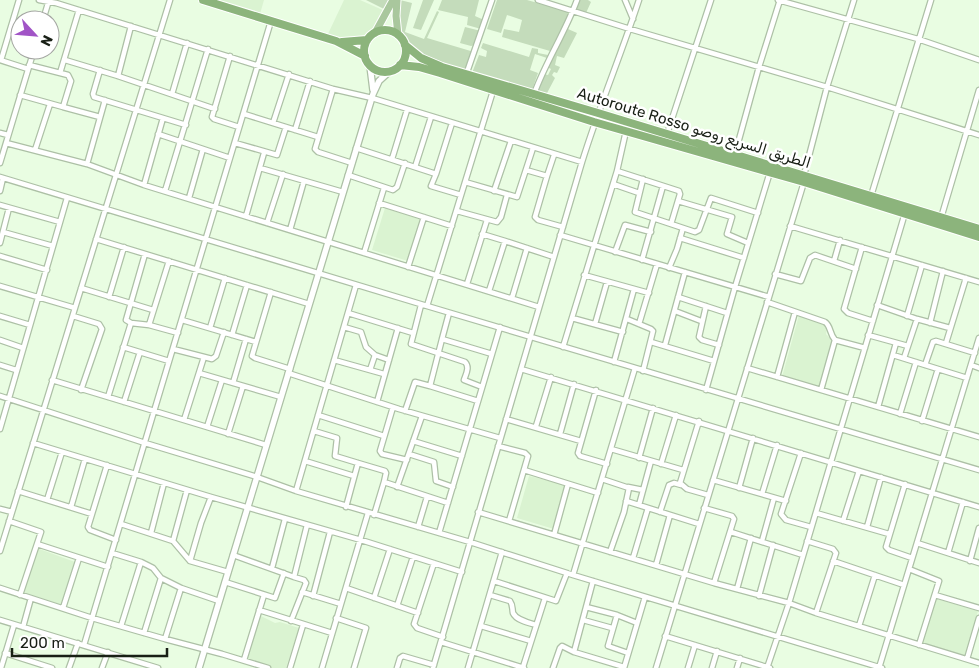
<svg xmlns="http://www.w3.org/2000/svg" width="979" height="668" font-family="Rubik,'Noto Naskh Arabic',sans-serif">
<rect width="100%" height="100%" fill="#e9fde2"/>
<path fill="#daf3d1" d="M215 0H264L260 14Z
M344 0H360L385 11 371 34 351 39 327 36Z
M385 208 422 220 408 261 372 250Z
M799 315 827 326 826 334 833 342 821 388 782 377Z
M529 476 567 485 554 529 517 518Z
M34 547 75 562 62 607 21 595Z
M934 598 978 611 965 655 922 643Z
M259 615 275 623 280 622 299 628 286 668H272L246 660Z"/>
<path fill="#c4dcbb" d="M366 0H391L386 10Z
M400 0 412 3 405 32 424 39 437 11 439 12 427 38 474 52 467 72C448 65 405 54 401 32 399 22 400 10 400 0Z
M423 0H434L421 30 413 28Z
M442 0H479L475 16 484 20 481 29 467 25 468 17 438 10Z
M497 0H527L570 12 550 51 502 37 504 29 519 32 522 20 507 15 501 33 487 29Z
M579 0H588L591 2 586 13 576 9Z
M465 27 481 31 477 44 471 46 460 43Z
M568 29 577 33 564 58 557 56 555 65 560 67 557 73 554 72 552 75 555 78 546 95 537 90 544 74 548 75 551 69 547 67Z
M483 43 529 57 532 48 538 49V53L548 55 547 58 535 54 530 70 538 73 532 90 472 73 479 55 486 57 487 51 481 48Z"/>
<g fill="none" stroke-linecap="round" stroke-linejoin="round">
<g stroke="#adc0a6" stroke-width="7">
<path id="minor" d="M39 0 56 3 333 89 372 98 582 162
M538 0 630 29 827 87 979 135
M625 0 633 19
M778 0 918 39 979 60
M43 20 49 0
M230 56 212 117 214 119 239 127
M0 60 28 69
M1 60 19 0
M65 60 118 76 215 109
M100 70 93 94 94 97 186 125
M60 73 79 10
M466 75 492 0
M118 76 131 26
M333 89 315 149 318 152 352 163
M172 94 187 43
M534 94C546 61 565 33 577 0
M20 95 63 107 71 81 68 75 29 65
M63 107 100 117
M244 114 318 137
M273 123 289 74
M295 130 310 81
M0 133 8 135
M158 134 230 158
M667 134 711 0
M6 143 87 164 144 185 539 307
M235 143 277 155 286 127
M356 148 436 174 431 186 461 195
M35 150 50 104
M735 154 759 67 780 0
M392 159 407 110
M0 163 34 50
M87 164 105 100
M415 167 431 117
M260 168 343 192
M526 170 547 176 535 217 538 220 563 227
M617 171 626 131
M436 174 452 123
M348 175 393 190 397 187 405 163
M804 175 827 87 854 0
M547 176 554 155
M0 177 427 306 979 470
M643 179 635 212 695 232 699 230 711 198 758 213
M465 182 517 197 533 148
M613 184 639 193
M144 185 163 118
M0 191 3 178
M165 191 208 49
M494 191 511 141
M871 196 931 0
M189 198 203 149
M678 201 732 217 727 234 748 243
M379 203 452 226
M0 205 60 222
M457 211 497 222 501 217 507 195
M246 216 264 153
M941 218 979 90
M267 223 283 174
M790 226 979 282
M290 230 304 181
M3 232 53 246
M482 234 505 241
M560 235 769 297
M680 238 744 258
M96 239 309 304
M0 243 9 208
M862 247 844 309 848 313 873 321
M615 252 625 225 651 232
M364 253 384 188
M145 254 126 320 131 323 149 325 178 333
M0 256 47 270
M642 260 663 186
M834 261 840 240
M408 267 424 217
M669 268 677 249 683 228
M775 274 801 281 810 258 815 255 856 269
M584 275 649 293
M467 284 487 220
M0 286 75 308
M81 288 153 310
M489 291 505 241 554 257
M271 292 252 356 255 358 290 369
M109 297 124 247
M678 297 727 313
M512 298 527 248
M767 302 825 322C831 326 829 333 835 340L821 390
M421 305 411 344 465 362C470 367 466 374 464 380L482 387
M877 305 917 319 950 328
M427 306 493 91
M706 306 699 337 702 340 719 345
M675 311 701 321
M348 313 413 333
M449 313 442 339 492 354
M0 316 30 325
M73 316 99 324 102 329 81 390
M907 316 922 265
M572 318 623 332
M627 319 651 329 653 331 643 371
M182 320 256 342
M930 323 943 271
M595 324 607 282
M639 324 657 264
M149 325 169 261
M344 327 361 332 366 347 375 355
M210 328 225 278
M232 335 247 285
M868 335 908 346
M442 339 430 386 478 401
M0 340 23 348
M835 340 865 348
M651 342 714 361
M946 343 966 278
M665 345 685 272
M123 347 169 361
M563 347 617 171 679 191 680 194 671 224
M173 349 212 359 216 356 224 332
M893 355 967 378
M904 358 917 319
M334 360 384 374
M614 362 634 289
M0 365 16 370
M925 365 933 342 936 341 975 353
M971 365 979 368
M747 368 979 437
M521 369 979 507
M370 370 375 355 389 360
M199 373 281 397
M288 373 399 409 500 438
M777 377 795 312
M52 380 207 427
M222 380 207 427 266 445
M233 383 246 339
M596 390 578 453 580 456 607 464
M706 390 735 287 770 172
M0 396 145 443 257 477 296 491 470 542 573 575 882 668
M108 397 131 323
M124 402 140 352
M377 402 398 328
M393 407 380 451 382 454 407 460
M878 407 896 343
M405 411 415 382 430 386
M900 414 916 362
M318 415 384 436
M506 419 581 441
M184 420 204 357
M699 421 680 483 687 489 708 495
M922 421 938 369
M536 426 551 377
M0 429 67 198
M314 431 337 438 335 456 358 463
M228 434 243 386
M560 434 574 384
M413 441 462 456
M33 443 211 497 361 540 462 572
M498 446 525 453 528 456 509 521
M611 449 683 470
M801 453 781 514 786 520 811 527
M409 454 434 462 436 481 453 487
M639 458 653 408
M305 461 354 476
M661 464 676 415
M107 465 88 527 90 530 116 540
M524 470 598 493
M602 479 629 488 624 512 610 552
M713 480 786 501
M905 484 886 547 889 550 912 558
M397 487 422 416
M628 487 643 490
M739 488 753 438
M18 491 92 514
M296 491 356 285
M762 494 777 445
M47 500 62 452
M626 501 699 524
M639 505 651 461
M71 507 85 459
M346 507 358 463 385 471 386 473 384 482
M704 508 732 516 734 519 714 583
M0 509 12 512
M478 512 714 583 789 603 816 613 979 663
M660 512 669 485 674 483 681 485
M816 513 889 534
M374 515 384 482 448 503
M9 521 41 532 20 595
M843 521 859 471
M121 524 173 541 190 561 228 572
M418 527 427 497
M867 527 881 477
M731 532 803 555
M151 533 164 483
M439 533 500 327
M554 535 568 484
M173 541 187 490
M762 541 774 498
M807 541 833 549 836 553 816 613
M917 543 979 563
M37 544 108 567
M0 551 170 0
M112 553 141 562 153 568 161 578 181 588
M948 553 963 502
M233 555 294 577
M633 558 648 508
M190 561 201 523 211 497
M833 561 904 585
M970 561 979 528
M434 563 414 624 417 628 443 637
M656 565 670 515
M272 568 285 519
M909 569 939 581 919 645
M573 575 635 368
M494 581 556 601 567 573
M225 582 275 598 284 573
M0 588 92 618 165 639 222 654 268 668
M346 588 418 613
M737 589 751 538
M302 592 341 604
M490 595 510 601C513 605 512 608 513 613 516 620 529 623 536 625
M935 595 979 608
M313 596 330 532
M759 596 773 545
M374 598 390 549
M397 606 413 557
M586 607 617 615 637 623
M63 608 79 558
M259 610 332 633
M617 615 608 646 628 653
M336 618 366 628 354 668
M0 620 158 668
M583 620 612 628
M291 621 306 583 304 580 294 577 307 525
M121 626 141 562
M481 626 531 641
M859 626 875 575
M23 627 31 598
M144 633 161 578
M665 636 770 668
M165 639 181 588 219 601
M441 642 524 668
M84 645 271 21
M574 652 593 581
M5 653 52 668
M967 659 979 618
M244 660 264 595
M523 667 545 598
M1 668 14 625
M69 668 78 643
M102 668 108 652
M290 668 303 625
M322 668 368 513
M397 668 400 658 403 656 434 665
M433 668 582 162C599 107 621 55 639 0
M468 668 502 552
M553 668 560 648 562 646 574 652 624 667
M624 668 645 597
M656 668 804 182
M688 668 695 645
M712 668 717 651
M737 668 740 658
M767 668 789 603 905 213
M879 668 979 338"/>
</g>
<g stroke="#adc0a6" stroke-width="8">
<path id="tertiary" d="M370 66 373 90
M199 668 373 94 379 81 390 71"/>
</g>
<g stroke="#fff" stroke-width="9">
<path id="primary" d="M397 0 396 16 398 35
M375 33 393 0"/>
</g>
<g stroke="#fff" stroke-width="10">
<path id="trunk" d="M203 0 336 41 365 56
M364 51a21 21 0 1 1 42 0a21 21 0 1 1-42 0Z
M342 42 367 40
M405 45 421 58 442 67 598 113 979 229
M400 65 419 67 440 73 594 122 804 182 979 237"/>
</g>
<use href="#minor" stroke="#fff" stroke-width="4.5"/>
<use href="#tertiary" stroke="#fff" stroke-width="5.5"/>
<use href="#primary" stroke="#a9c79d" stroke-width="7"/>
<use href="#trunk" stroke="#8cb47c" stroke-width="8"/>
</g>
<g text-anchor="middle" stroke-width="5" stroke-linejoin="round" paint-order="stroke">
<g font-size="15" fill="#181f15" stroke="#fff">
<text transform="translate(694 128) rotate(17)" y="5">Autoroute Rosso الطريق السريع روصو</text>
</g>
</g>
<g transform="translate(35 35) rotate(116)"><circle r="24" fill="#ffffff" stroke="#a3a5a1"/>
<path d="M0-4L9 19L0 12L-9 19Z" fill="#a154c6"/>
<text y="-8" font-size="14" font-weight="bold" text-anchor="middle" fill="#181f15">N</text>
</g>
<path d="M12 648v8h155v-8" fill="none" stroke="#181f15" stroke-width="2.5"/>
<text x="20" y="648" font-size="15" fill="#181f15" stroke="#ffffff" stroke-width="4" paint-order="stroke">200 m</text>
</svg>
